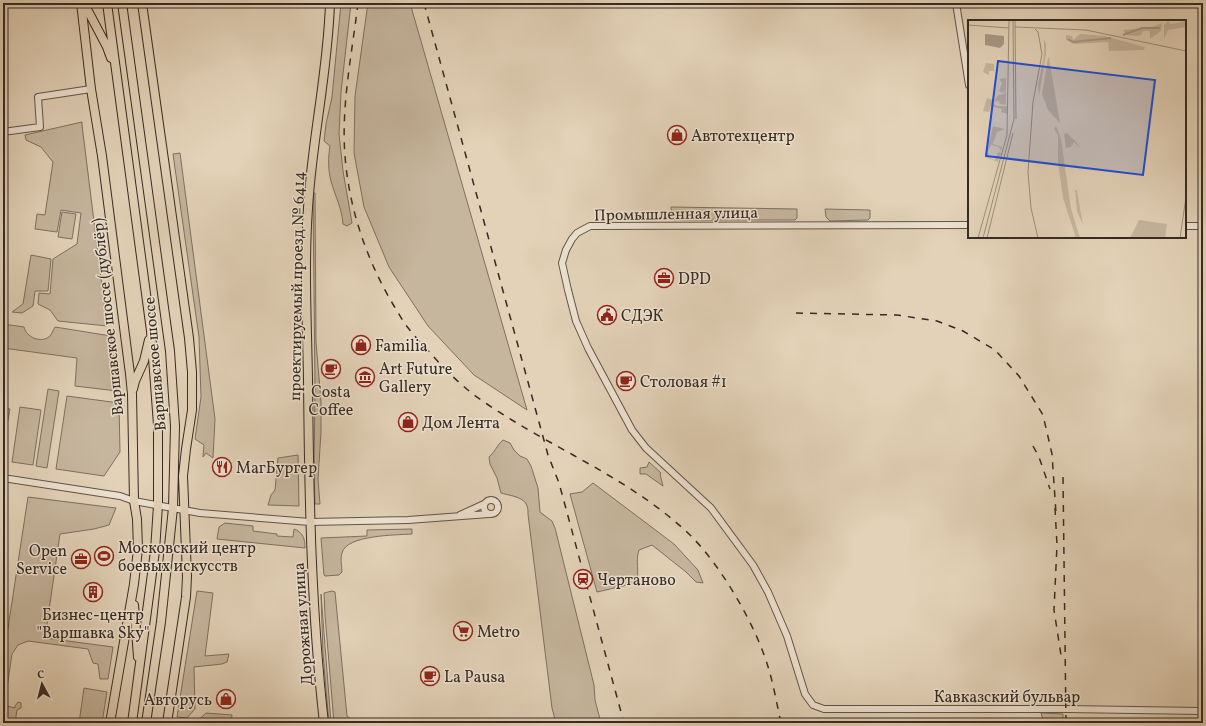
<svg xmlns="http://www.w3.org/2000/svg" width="1206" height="726" font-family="Vollkorn,serif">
<rect width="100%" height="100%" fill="#e3d2b8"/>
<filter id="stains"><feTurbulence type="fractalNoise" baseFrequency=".005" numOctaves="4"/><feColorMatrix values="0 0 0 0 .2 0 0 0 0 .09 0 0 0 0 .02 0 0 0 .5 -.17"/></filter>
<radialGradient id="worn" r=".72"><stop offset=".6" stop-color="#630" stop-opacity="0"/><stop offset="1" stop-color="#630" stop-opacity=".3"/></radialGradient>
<path fill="#c6b69e" stroke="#7e7060" d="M341 3H351L341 92 339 134 343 171 352 223 347 226 343 224C342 208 335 196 331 181 328 170 328 158 330 146L324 141 326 124 332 97Z
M368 3H410L527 410 474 375 428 326 389 267 364 207 354 153 355 96Z
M82 122V125L107 326 58 321 50 310 38 304 39 293 50 294 53 259 77 244 81 213 61 210 57 232 35 229 37 214 45 215 53 162 41 147 26 140 25 135Z
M180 153 215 419 213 458 206 453 203 457 204 445 195 439 201 397 199 337 173 154Z
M313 193H315L316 342 321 402V432L318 479 320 504H315L314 472 315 389Z
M671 207 797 209V218L795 220H674L672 218Z
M825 209 870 210V218L868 220 830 221 826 217Z
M62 212 76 214 72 239 58 237Z
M31 255 51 259 48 291H35L33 306 22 313 12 312 23 304Z
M3 324 24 327C26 337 41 344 50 336 52 334 53 330 55 327L111 336 117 391 75 386 77 358 3 348Z
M48 389 59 391 47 468 36 466Z
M67 396 119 403 120 452 104 476 56 469Z
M20 407 41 410 33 465 12 462Z
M3 408 10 409 4 443H3Z
M503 440 510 443 514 450 520 456 527 459 531 466 538 488 540 512 552 521 555 528 594 685 595 700 601 723H556L552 708 528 514C529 497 515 497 501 493L497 478 490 464 489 457C495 452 497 445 503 440Z
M298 455 299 506 268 505 271 495 275 490 278 458Z
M649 462 661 473 660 474 663 486 646 474H640V468L647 467Z
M593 483 674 544 698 570 703 583 696 582 686 572 652 545 639 550C635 561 640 572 636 583L597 592 570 494 582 492Z
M28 497 116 508 109 525 94 529 60 534 45 638 113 647 108 679H100L98 664 93 663 88 649 28 641 18 645 12 654 3 715V661Z
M225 523 253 526V531L277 534V536L293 537 294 529C303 532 305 539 305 548L217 539 219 527Z
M412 529V534C396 535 346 535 342 553 340 559 342 567 342 572L339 575 325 576 324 575 321 538 367 536V530Z
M197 591 213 593 205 656 229 654 227 662 222 664 194 667 195 709 187 718 177 717Z
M332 591 335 592 347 716 356 723H334L325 615 324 593Z
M321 594 331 723H329L328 713 323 654Z
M84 688 107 692 102 723H79Z
M18 702 21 703V708L17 710 15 723H5L7 706 15 708V706Z
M206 713 232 715 231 723H195Z
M1041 713 1063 714V723H1044Z"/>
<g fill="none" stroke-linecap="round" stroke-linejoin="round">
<g stroke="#615548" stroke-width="8">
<path id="minor" d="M956 3 969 85
M3 132 40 127 38 97 91 89
M969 225 590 226 577 233 572 239 566 250 562 263 568 290 576 321 588 348 632 430 646 448 711 508 753 565 768 592 787 636 805 694 813 705 824 709H1066L1203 711
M1185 226H1203
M3 478 120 496 134 501 200 513 310 522 408 520 489 514
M484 507a7 7 0 1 1 14 0a7 7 0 1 1-14 0Z
M460 515 484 504"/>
</g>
<g stroke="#362b22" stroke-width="10">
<path id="major" d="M81 3 91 89 102 156 130 374 132 394 134 501 137 519 138 549 134 584 110 723
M85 3 87 9 107 47 111 58
M107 3 151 331 158 425V505L155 551 132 723
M122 3 170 351 175 426 173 508 161 622 146 723
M142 3 189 338 192 372V410L186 449 183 476 187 576 186 597 167 723
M133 389 135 381 144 361 149 340
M134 605 138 657
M324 723C311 609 309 494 308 379 307 322 304 265 308 208 312 139 328 72 330 3"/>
</g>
<use href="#minor" stroke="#ede2d1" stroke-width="6"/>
<use href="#major" stroke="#e3d2b8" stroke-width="8"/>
<path stroke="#362b22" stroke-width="1.5" stroke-dasharray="7 7" stroke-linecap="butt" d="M358 3C352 54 341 105 345 156 349 209 367 261 394 306 399 314 403 322 409 329 416 338 425 347 433 356 449 374 467 391 487 404 553 449 630 478 689 534 721 565 757 627 769 670 774 687 777 705 781 723
M424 3 548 455 559 483 624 723
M796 313 897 315 937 321 963 331 995 350 1019 376 1043 415 1052 454 1056 513
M1033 446 1039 457 1050 489
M1063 477 1066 723
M1055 508 1057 545 1054 610 1061 655"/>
</g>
<defs>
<g id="shop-ring" transform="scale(1)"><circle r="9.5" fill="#ede2d1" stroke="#8f2418" stroke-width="1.5"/><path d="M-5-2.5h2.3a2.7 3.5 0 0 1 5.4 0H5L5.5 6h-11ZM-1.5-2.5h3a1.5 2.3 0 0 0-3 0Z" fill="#8f2418"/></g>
<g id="office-ring" transform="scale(1)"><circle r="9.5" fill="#ede2d1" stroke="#8f2418" stroke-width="1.5"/><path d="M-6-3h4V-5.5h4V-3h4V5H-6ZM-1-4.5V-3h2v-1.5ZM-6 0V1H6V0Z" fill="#8f2418"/></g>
<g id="civic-ring" transform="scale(1)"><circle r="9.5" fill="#ede2d1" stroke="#8f2418" stroke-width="1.5"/><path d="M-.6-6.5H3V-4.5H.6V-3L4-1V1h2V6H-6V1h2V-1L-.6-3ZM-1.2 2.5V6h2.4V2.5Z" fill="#8f2418"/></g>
<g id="cafe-ring" transform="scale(1)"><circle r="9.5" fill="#ede2d1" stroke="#8f2418" stroke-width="1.5"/><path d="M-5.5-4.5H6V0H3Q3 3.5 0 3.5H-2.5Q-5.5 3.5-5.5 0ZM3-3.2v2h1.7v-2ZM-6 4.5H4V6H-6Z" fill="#8f2418"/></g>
<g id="museum-ring" transform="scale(1)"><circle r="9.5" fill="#ede2d1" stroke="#8f2418" stroke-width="1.5"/><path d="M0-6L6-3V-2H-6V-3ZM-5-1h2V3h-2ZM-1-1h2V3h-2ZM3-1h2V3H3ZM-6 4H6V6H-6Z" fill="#8f2418"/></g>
<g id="restaurant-ring" transform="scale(1)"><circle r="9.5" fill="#ede2d1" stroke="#8f2418" stroke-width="1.5"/><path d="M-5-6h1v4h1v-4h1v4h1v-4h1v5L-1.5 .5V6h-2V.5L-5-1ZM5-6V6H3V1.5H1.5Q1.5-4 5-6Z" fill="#8f2418"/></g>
<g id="stadium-ring" transform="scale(1)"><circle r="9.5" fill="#ede2d1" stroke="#8f2418" stroke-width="1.5"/><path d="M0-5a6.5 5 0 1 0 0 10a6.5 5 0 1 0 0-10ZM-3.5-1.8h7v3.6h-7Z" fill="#8f2418"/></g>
<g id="station-ring" transform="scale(1)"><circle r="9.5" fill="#ede2d1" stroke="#8f2418" stroke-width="1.5"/><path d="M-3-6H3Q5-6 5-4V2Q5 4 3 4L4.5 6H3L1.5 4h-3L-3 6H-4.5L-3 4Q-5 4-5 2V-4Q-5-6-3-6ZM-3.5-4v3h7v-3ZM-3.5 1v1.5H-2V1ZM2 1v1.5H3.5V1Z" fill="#8f2418"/></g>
<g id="building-ring" transform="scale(1)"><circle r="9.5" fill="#ede2d1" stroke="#8f2418" stroke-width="1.5"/><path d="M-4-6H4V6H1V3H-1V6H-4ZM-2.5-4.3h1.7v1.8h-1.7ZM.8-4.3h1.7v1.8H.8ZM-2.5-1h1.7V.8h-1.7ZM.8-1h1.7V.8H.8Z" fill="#8f2418"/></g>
<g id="supermarket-ring" transform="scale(1)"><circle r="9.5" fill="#ede2d1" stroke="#8f2418" stroke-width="1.5"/><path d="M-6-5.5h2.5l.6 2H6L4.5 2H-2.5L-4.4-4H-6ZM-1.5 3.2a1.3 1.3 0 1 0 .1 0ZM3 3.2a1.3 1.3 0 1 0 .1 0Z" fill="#8f2418"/></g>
</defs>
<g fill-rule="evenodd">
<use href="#shop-ring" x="677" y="135"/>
<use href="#office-ring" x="664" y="278"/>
<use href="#civic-ring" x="607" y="315"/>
<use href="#shop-ring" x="361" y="345"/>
<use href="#cafe-ring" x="331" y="369"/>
<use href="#museum-ring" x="365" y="377"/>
<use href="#cafe-ring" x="626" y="381"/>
<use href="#shop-ring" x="408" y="422"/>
<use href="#restaurant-ring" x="222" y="467"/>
<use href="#stadium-ring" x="104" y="556"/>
<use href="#office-ring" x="81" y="559"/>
<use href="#station-ring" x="583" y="579"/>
<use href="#building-ring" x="93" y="592"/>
<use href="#supermarket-ring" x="463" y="631"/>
<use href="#cafe-ring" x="430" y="676"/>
<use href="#shop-ring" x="226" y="699"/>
</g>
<g text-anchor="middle" stroke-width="3" stroke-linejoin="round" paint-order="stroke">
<g font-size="16" fill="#362b22" stroke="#ede2d1" text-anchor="start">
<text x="691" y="141">Автотехцентр</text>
<text x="678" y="284">DPD</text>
<text x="621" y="321">СДЭК</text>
<text x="375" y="351">Familia</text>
<text x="379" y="374">Art Future<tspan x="379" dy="18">Gallery</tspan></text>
<text x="640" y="387">Столовая #1</text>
<text x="331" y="397" text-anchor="middle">Costa<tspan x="331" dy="18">Coffee</tspan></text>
<text x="422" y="428">Дом Лента</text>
<text x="236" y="473">МагБургер</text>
<text x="118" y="553">Московский центр<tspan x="118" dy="18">боевых искусств</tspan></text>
<text x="67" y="556" text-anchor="end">Open<tspan x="67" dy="18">Service</tspan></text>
<text x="597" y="585">Чертаново</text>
<text x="93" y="620" text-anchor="middle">Бизнес-центр<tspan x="93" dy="18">"Варшавка Sky"</tspan></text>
<text x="477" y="637">Metro</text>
<text x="444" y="682">La Pausa</text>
<text x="212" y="705" text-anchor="end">Авторусь</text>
</g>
<g font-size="16" fill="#362b22" stroke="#ede2d1">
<text transform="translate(676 213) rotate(-1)" y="6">Промышленная улица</text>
<text transform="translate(296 286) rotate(-89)" y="6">проектируемый проезд № 6414</text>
<text transform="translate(107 317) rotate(-96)" y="6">Варшавское шоссе (дублёр)</text>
<text transform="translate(154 364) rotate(-95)" y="6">Варшавское шоссе</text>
<text transform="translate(302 624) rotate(-94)" y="6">Дорожная улица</text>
<text x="1007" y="702">Кавказский бульвар</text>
</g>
</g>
<g transform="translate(968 20)">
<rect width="218" height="218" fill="#e3d2b8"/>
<path d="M200 1 203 4 218 1V7L200 10 196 19V5ZM194 3 193 11 182 19V11H175L173 15 169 16 159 15 155 10 184 7ZM112 14 136 16 177 27 176 30 141 31 140 22 106 24 98 20V15L104 16 105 20ZM76 19 78 24V34L71 76 70 65 76 36ZM80 38H81L92 103 80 90 74 74ZM18 43 26 44V51H21V55L15 52ZM38 58V85L32 84 30 80 29 81 26 82 30 75 36 74 37 70 35 73 31 71 34 63 31 59ZM19 78 25 80 24 83 29 86H39V94L33 92 34 89 23 86 21 92 15 91ZM25 106 37 109 29 112 25 124 34 127 33 131 31 127 23 125 19 133H21L20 137 27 140 30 132 33 133 30 142 17 137ZM88 106 93 119 103 189 112 218H108L95 178 90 142V115L86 109ZM99 113 109 123 112 128 106 122 103 127 98 128 96 114ZM107 169 109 171 115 205 109 191ZM171 200 199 204 197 218H162Z" fill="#c6b69e"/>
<path d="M17 14 36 16V24L32 28 17 25Z" fill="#a89985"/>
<path fill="none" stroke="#a89985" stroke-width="2" d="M155 15 174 8H192M100 19 105 22 143 18"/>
<path fill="none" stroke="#9e8f7c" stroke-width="1" d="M47 0 48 99M0 5 41 8M47 7 118 10 218 31M67 9 70 12 74 34 65 82 60 152 63 188 70 218M10 218 39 115 41 0M15 218 46 99 45 0M19 218 45 113M212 218 218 177"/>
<path fill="#1d4ed8" fill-opacity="0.15" stroke="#1d4ed8" stroke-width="2" d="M30 41 187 60 175 155 18 136Z"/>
<rect width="218" height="218" fill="none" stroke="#362b22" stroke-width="2"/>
</g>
<rect width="1206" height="726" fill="none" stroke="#e3d2b8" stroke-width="16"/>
<rect x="4" y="4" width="1198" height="718" fill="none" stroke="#362b22" stroke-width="2"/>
<rect x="8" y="8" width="1190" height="710" fill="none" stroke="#362b22"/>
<g transform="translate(42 684) rotate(353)" stroke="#ede2d1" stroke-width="3" paint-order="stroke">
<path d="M0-3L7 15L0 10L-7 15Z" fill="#362b22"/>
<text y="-6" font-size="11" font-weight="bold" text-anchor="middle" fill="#362b22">С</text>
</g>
<rect width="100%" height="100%" filter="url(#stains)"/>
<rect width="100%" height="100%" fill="url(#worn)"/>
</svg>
